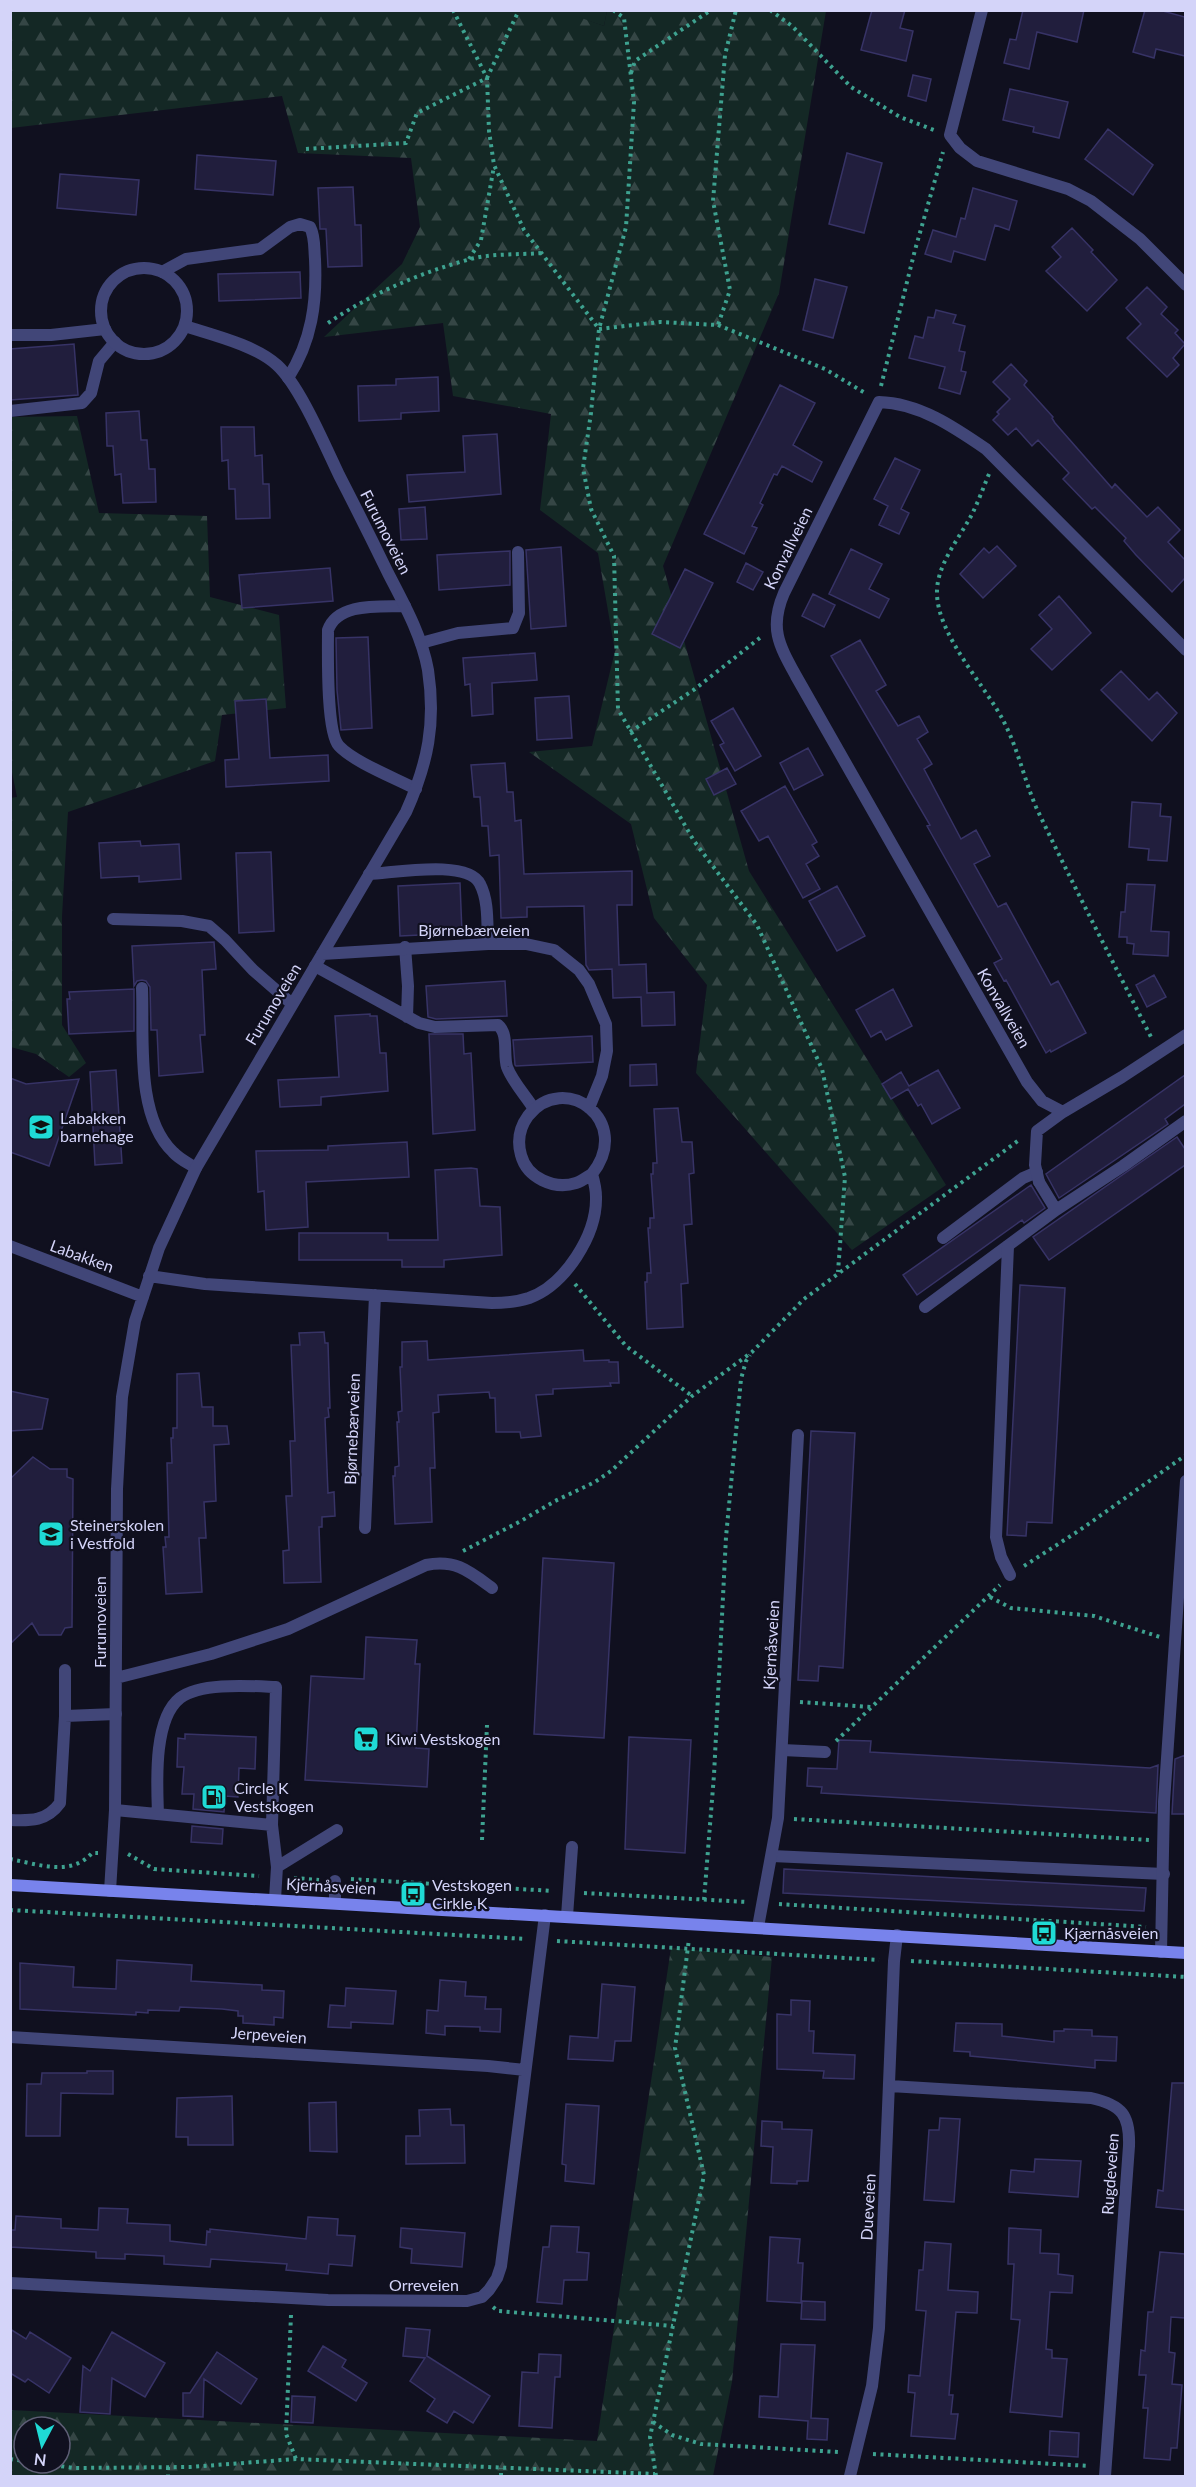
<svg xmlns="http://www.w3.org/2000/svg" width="1196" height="2487" font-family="Lato,sans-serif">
<defs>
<pattern id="forest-firs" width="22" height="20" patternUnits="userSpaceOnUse" patternTransform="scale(1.5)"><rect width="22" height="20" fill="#142825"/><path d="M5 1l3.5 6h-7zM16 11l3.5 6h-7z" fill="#354645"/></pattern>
</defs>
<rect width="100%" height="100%" fill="#10101f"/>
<path fill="#142825" d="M559 11H607L604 26Z"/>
<path fill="url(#forest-firs)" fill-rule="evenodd" d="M559 10 604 26 607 11H826L779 293 663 566 749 871 946 1185 852 1250 696 1073 707 985 654 918 631 824 529 752 592 746 615 651 598 553 540 510 551 414 453 396 443 323 324 337 402 264 420 227 411 158 298 153 282 96 11 128 10 11Z
M77 416 99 513 207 516 210 597 279 615 286 708 222 715 215 761 68 812 62 916V1025L86 1063 69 1077 36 1054 11 1047 10 798 17 797 10 762 11 417Z
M671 1948 772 1957 732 2382 713 2476H11V2410L597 2441ZM24 2427H60V2463H24Z"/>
<path fill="#211e3d" stroke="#373366" stroke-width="1.5" d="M872 10H905L900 28 913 31 906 61 861 50Z
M1023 10H1084L1077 42 1037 32 1029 69 1004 63 1010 39 1016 40Z
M1145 10H1159L1185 17V56L1156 49 1154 58 1133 52Z
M913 75 931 79 926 101 908 96Z
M1010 89 1068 102 1059 138 1033 132 1034 127 1003 120Z
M1108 129 1153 165 1133 195 1085 159Z
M847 153 882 163 864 233 829 224Z
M197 155 276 161 273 195 195 189Z
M60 174 139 180 136 215 57 208Z
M353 187 355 225H361L362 266 328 267 326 229H320L318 188Z
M973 188 1017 201 1009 230 995 225 985 260 954 251 951 262 925 254 933 230 956 237 961 218 965 219Z
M1072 228 1093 250 1091 252 1117 280 1087 311 1046 271 1061 257 1052 247Z
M300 272 301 298 219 301 218 274Z
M815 279 847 287 833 338 803 330Z
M1147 287 1167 307 1161 314 1178 330 1175 333 1185 344 1173 358 1179 365 1167 377 1127 338 1141 324 1126 308Z
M936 310 956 315 953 323 965 326 959 351 965 352 961 371 966 372 960 394 939 388 945 367 909 358 915 336 923 338 928 317 934 318Z
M74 344 78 395 10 400V349Z
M1011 364 1027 381 1024 385 1053 417 1052 418 1055 423 1112 488 1115 484 1147 517 1158 507 1180 530 1168 542 1185 560V578L1172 592 1136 555 1124 541 1126 538 1095 507 1092 509 1063 479 1069 473 1038 440 1032 446 1016 428 1008 435 993 420 999 414 997 412 1010 399 993 382Z
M438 377 439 411 401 413V419L359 421 358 386 396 385V379Z
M780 385 815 403 793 445 822 462 812 482 782 466 777 475 774 474 760 503 763 505 752 526 757 528 744 554 704 534Z
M139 411 141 440H147L149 469H155L156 502 123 503 121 474 115 475 113 446H107L106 413Z
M221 427H254L255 456 262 455 263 484H269L270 518 236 519 235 489H229L228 460 222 461Z
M497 434 501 494 409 502 407 475 465 472 463 436Z
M895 458 920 470 901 509 909 513 899 534 879 525 888 506 874 499Z
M425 507 427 539 401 540 399 509Z
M997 546 1016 566 983 598 960 574 984 548 989 553Z
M561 547 566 626 531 629 526 550Z
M851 549 882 564 869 589 889 599 879 618 829 594Z
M510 551V585L439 590 437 555Z
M746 563 763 572 753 590 737 582Z
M330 568 333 601 242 608 239 575Z
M685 569 713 583 680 648 652 634Z
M813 594 835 605 824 627 802 616Z
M1059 596 1091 633 1052 670 1031 649 1052 629 1039 615Z
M368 637 372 728 341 730 337 690 336 638Z
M860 640 886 685 876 691 898 726 919 716 928 732 917 739 932 764 924 769 961 839 976 830 990 856 974 864 998 907 1006 903 1051 985 1058 981 1086 1033 1051 1052 1050 1050 1046 1053 1006 980 1004 981 994 963 1002 959 927 826 930 825 831 656Z
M535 653 537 680 492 683 493 714 472 716 470 684 465 685 463 658Z
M1121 671 1149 700 1157 692 1177 713 1152 741 1101 690Z
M569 696 572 738 537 740 535 698Z
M266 699 270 758 328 755 329 781 226 787 225 760 239 759 235 701Z
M733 708 761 756 735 771 720 745 724 743 711 721Z
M808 748 823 775 794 790 780 763Z
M505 763 507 792H513L515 821 521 820 524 874 632 871V905H617L619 965 646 964 647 993 674 992 675 1025 642 1026 641 997 613 998 612 969 589 970 586 965 584 906 527 907V917L501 918 499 855 490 856 488 826H482L480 797H474L471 765Z
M727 768 736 784 714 795 706 779Z
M785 786 817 842 812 845 819 856 806 864 820 889 803 898 768 836 759 841 741 811Z
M1132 802 1161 804 1160 816 1171 817 1167 861 1148 860 1149 849 1129 847Z
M140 841 141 846 179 844 181 879 139 882V876L101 878 99 843Z
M271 852 274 931 239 933 236 853Z
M460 883 462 933 400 936 398 886Z
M1127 884 1155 885 1151 931 1169 932 1168 956 1133 954 1134 944 1127 943V937H1119L1121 912H1125Z
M837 886 865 936 837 951 809 901Z
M214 942 216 969 202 970 205 1035H200L203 1072 159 1076 157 1030H151L150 987 146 981 142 980 137 981 134 986 132 946Z
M1154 975 1166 997 1147 1007 1136 985Z
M505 981 507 1016 436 1019 428 1017 426 986Z
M134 989V1031L69 1034 67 999H70L69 992Z
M893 989 912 1026 886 1040 881 1031 871 1037 856 1010Z
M370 1014V1016H377L380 1053H386L388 1091 321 1097V1105L280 1107 278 1080 339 1077 335 1016Z
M429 1034H463L464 1054 471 1053 475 1130 433 1134Z
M592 1036 593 1062 516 1066 515 1065 513 1040Z
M656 1064 657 1085 630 1086V1065Z
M116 1070 122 1163 95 1165 90 1072Z
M938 1070 960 1108 932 1124 921 1104 918 1106 908 1089 891 1099 882 1084 901 1072 909 1086Z
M1185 1075V1104L1165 1119 1168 1124 1059 1198 1046 1174Z
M10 1078 26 1084 79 1079 49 1166 10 1152Z
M678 1108 682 1142H692L694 1173 689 1174 692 1224 684 1225 688 1283 681 1284 683 1327 647 1329 645 1282H647V1273H651L648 1228H650V1218H654L651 1174H653V1163H657L654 1109Z
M1177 1137 1185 1149V1165L1049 1260 1033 1237Z
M407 1142 409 1177 306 1182 308 1227 266 1230 264 1191 258 1192 256 1151 328 1150V1146Z
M471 1168 477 1169 480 1206 500 1207 502 1255 444 1260V1267H402V1260H299V1233H388V1240H438L435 1170Z
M1031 1185 1045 1208 1024 1223 1022 1220 917 1295 903 1275Z
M1020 1285 1065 1288 1052 1523 1027 1522 1026 1536 1007 1535Z
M324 1332 325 1343H328L330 1408H328L329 1417 325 1418 328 1493 334 1492 335 1516 322 1517V1527H319L321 1582 284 1583 283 1551 289 1550 286 1496H292L290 1441H295L291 1345H300L299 1333Z
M427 1341 428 1360 583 1350 584 1361 609 1360V1362H618L619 1383H610L611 1386 553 1389V1394L536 1395 541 1436 521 1438 520 1432H496L495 1398H490L489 1392 438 1395 439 1412 433 1413 435 1468H430L432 1522 395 1524 393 1476H395V1467L399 1466 397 1422H399L398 1412 402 1411 400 1367H402V1342Z
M199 1373 202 1407H213V1426H227L229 1444 214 1445 216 1501 204 1502 206 1538H199L202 1592 166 1594 163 1547H166L165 1537H169L167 1463H172L171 1438H173V1428H177V1374Z
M10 1391 48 1399 42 1429 10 1431Z
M811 1431 855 1433 843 1668 819 1666 818 1681 798 1680Z
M33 1457 50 1469H67V1477L73 1479 72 1627 65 1628 61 1635H39L32 1623 10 1644V1479Z
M543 1558 614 1563 604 1738 534 1734Z
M366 1637 417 1640 415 1664H420L416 1748 429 1749 427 1787 305 1780 311 1676 364 1679Z
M185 1734 256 1737 255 1769 239 1768 238 1797 225 1796 224 1812 193 1809 194 1794H182L184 1767H177L178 1738 185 1739Z
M629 1737 691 1740 685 1853 625 1849Z
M839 1740 871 1741 870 1752 1150 1768 1158 1765 1156 1813 821 1793 822 1787 807 1786 808 1768 837 1769Z
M1185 1755V1814H1172L1175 1759Z
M192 1826 223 1829 222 1844 191 1842Z
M784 1869 1146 1888 1144 1911 783 1893Z
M117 1960 192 1965 191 1981 262 1985V1990L284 1991 283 2018 274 2017V2025L243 2023V2016H238V2011L222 2009 180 2007 179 2011 148 2010V2013L136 2012V2015L20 2009V1963L74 1967 73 1987 116 1989Z
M440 1980 466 1982 465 1996 486 1997 485 2009H501L500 2032 480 2031V2027L445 2026V2035L426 2033 427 2010 438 2011Z
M602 1984 635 1987 631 2041H615L613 2061 568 2059 570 2036 598 2038Z
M346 1988 396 1991 393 2024 351 2022V2028L328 2027 330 2005 345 2006Z
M791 2000 810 2001 809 2031H814L813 2053 855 2055 854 2079 823 2078 824 2071 777 2069V2014L791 2015Z
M956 2023 1002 2024V2036L1054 2042V2031H1064V2029L1092 2030V2036L1117 2037 1116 2061 1095 2060V2068L970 2056V2052L954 2051Z
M87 2071H113V2094L61 2093 60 2136H26L27 2084H41L42 2073H87Z
M1172 2083H1185V2210L1156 2207 1158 2190 1163 2191Z
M232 2096 233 2145H188V2137H176L177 2098Z
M336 2102 337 2152 310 2151 309 2103Z
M566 2104 599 2106 594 2184 565 2181 566 2165 562 2164Z
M450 2109 451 2125H464L465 2163 406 2164V2136H420L419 2110Z
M940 2118 960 2119 954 2202 924 2200 929 2130H939Z
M762 2121 782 2122V2129L812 2130 808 2181H797V2184L771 2183 773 2147 761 2146Z
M1035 2159 1081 2161 1078 2197 1009 2192 1011 2170 1034 2172Z
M99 2208 128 2209 127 2223 170 2225V2241L206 2245 207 2231 210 2232V2229L306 2239 308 2217 338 2219 337 2235 355 2236 352 2266 329 2264 328 2274 286 2270 287 2264 211 2259 210 2267 164 2264V2256L125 2254V2259L96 2258V2252L10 2247V2230H15L16 2216 61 2219V2228L98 2230Z
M551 2226 579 2227 577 2252 589 2253 587 2280H564L562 2304 537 2302 543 2247H549Z
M401 2228 465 2233 462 2267 411 2263 412 2249 400 2247Z
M1009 2228 1041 2230 1040 2253 1059 2254 1058 2274 1073 2276 1072 2293 1050 2292 1046 2349 1052 2350V2358L1067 2359 1062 2417 1010 2412 1020 2320 1011 2319 1014 2264H1008Z
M770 2237 800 2239 798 2263H803L801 2303 767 2301Z
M925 2242 951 2244 948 2290 978 2292 977 2313 956 2312 949 2395H953L951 2414H958L955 2439 911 2436 915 2393 908 2392 909 2375 920 2376 926 2311 916 2310 919 2270H923Z
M1160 2252 1185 2254V2318L1171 2317 1169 2352 1175 2353 1172 2384 1182 2385 1177 2448H1171L1170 2460 1144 2458 1148 2408H1143L1146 2375H1139L1141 2350 1145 2351 1148 2312H1153Z
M802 2301 825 2302V2320L801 2319Z
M406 2328 430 2330 427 2356 490 2396 473 2423 454 2411 447 2423 427 2411 435 2399 410 2381 425 2358 403 2356Z
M10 2329 26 2339 30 2332 71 2358 49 2393 28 2379 25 2382 10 2373Z
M112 2332 165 2363 145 2397 112 2378 110 2414 80 2412 83 2366 90 2371Z
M781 2344 815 2345 811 2418 828 2419 827 2440 807 2439 808 2421 759 2417 760 2396 778 2397Z
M323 2346 346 2360 342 2367 367 2383 356 2401 308 2371Z
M217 2352 257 2379 241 2404 204 2379 203 2417 183 2416V2393H190Z
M539 2354 561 2355 560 2377H555L552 2428 519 2426 522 2372 538 2373Z
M292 2396 315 2397 313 2423 291 2422Z
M1050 2431 1079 2433 1078 2457 1049 2455Z"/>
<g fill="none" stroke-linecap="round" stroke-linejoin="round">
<path stroke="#3ea290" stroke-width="4" stroke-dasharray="3 4.5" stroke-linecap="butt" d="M453 10 487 78 489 131 494 165 524 230 599 329
M613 10 624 18 634 102 626 227 599 329 591 413 583 468 591 509 614 556 618 709 694 841 757 925 822 1069 845 1177 838 1272
M770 10 792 26 851 87 900 117 934 130
M631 73 635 61 711 10
M306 149 406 143 417 113 487 78 519 10
M469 259 481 240 494 166
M328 323C371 294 417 274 467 260 490 253 518 255 541 253
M718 325 825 369 865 393
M599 329 660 322 718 325 730 290 713 201 725 55 736 10
M881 386 915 250 943 152
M989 474C983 488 978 503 971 516 958 540 936 566 937 594 938 636 985 685 1004 722 1018 749 1024 779 1036 807 1073 885 1113 962 1152 1039
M630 732 695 689 761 637
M575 1284 626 1346 692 1396
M463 1551 521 1521 555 1501 595 1482 611 1471 692 1396 752 1352 804 1299 1019 1140
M1024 1566 1080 1530 1186 1455
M990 1597 1011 1608 1094 1616 1160 1637
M800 1702 871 1707
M836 1741 1000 1585
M794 1819 1149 1840
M482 1840 487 1725
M128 1854 154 1869 259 1876
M10 1859C37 1864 71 1877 92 1853H98
M294 1878 319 1880
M351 1879 553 1891
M584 1893 748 1902
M704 1900 714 1775 726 1537 741 1379 746 1361 750 1355
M779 1904 1146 1927
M10 1910 526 1939
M557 1941 879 1960
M911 1961 1186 1977
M493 2307 498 2311 673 2326
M291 2315 286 2434 296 2459
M653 2422 672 2435 701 2444 838 2452
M873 2454 1090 2466
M10 2459 24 2461
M39 2463 74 2468 190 2467 296 2459 655 2474
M168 2467V2476
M501 2476V2468
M656 2476 650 2437 704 2175 675 2048 689 1939"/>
<path stroke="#414678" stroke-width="12" d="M162 272 186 259 260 249 290 227 300 224 310 227C315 236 314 248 315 259 317 302 312 341 288 378
M10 335H51L105 329
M10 411 82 403 91 393 99 361 115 342
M405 606C380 607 338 602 328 630 328 651 326 732 339 746 354 762 395 778 416 789
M421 643 458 633 513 628 519 613 518 552
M369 874C394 873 468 859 480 884 489 901 487 925 488 944
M113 919 182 921 209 926 225 940 253 970 292 1004
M405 947 408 986 407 1017
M315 966 419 1023 435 1027 498 1025C509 1034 503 1054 507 1067 512 1081 526 1096 534 1109
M142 988C144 1036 135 1116 173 1152 179 1159 188 1163 196 1168
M1056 1210 1123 1166 1186 1121
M943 1238 1023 1178 1037 1172
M925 1307 1056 1210 1039 1182
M65 1716 116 1714
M782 1750 825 1752
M115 1810 272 1825 277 1867 275 1899
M158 1814C157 1784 153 1719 180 1698 201 1682 251 1686 276 1687L272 1825
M10 1820C31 1821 47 1821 60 1803L65 1716V1670
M772 1856 1164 1874
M277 1867 337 1830
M335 1903V1881
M567 1916 572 1847"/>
<path stroke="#414678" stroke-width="12" d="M982 10 950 135 960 148 977 161 1068 189 1091 201 1140 239 1186 285
M101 311a43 43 0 1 1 86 0a43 43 0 1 1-86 0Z
M1186 650 986 449C954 427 919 403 879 402L784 593C769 628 779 645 796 676L1027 1082 1042 1101 1063 1112 1122 1077 1186 1035
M322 954 488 944H526L554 950 579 970 589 984 606 1024 607 1051 602 1076 589 1108
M1039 1182 1035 1165 1037 1131 1063 1112
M10 1246 143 1297
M1008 1246 996 1537 1001 1557 1010 1575
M149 1276 205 1284 492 1303C505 1303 517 1302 529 1298 565 1285 597 1235 596 1197 596 1190 594 1181 592 1174 634 1121 564 1070 528 1116 520 1127 517 1141 521 1155 527 1178 554 1190 576 1183 582 1181 587 1177 592 1174
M365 1528 375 1295
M116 1678 211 1654 288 1629 426 1565C455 1559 469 1571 492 1588
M110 1891 115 1810 117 1489 122 1397 135 1321 159 1248 196 1168 406 812C428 763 436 723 428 670 422 636 404 604 388 573 372 540 356 508 339 475 325 446 300 386 277 365 255 345 213 335 185 326
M758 1927 778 1818 798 1435
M1161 1952 1164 1802 1186 1481
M10 2037 488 2066 525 2070
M890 2086 1091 2098C1122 2105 1130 2115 1129 2146L1105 2476
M10 2283 328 2300 467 2301 482 2297 489 2290 497 2278 501 2266 545 1915
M850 2476 872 2386 879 2328 894 1961 897 1935"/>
<path stroke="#7883ec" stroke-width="12" d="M10 1885 1186 1953"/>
</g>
<defs>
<g id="school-square" transform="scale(1.35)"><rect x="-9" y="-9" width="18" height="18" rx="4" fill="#1fdad5" stroke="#10101f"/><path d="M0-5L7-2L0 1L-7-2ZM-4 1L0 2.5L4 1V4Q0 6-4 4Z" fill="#111"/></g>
<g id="supermarket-square" transform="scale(1.35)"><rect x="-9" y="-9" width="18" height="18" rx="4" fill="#1fdad5" stroke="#10101f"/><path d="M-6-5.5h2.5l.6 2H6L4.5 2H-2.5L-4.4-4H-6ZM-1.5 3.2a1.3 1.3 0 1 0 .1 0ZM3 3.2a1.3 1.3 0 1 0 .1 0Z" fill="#111"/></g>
<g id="fuel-square" transform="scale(1.35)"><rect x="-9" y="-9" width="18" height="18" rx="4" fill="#1fdad5" stroke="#10101f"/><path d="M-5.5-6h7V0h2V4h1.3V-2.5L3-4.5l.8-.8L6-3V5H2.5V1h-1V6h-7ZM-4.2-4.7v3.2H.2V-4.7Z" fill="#111"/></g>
<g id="bus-square" transform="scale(1.35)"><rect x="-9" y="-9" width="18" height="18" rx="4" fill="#1fdad5" stroke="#10101f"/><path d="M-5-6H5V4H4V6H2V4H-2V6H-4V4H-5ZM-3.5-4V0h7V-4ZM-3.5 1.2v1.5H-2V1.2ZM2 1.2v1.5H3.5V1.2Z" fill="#111"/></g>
</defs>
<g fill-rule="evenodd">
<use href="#school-square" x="41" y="1127"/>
<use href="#school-square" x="51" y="1534"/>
<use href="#supermarket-square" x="366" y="1739"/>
<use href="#fuel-square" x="214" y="1797"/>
<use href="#bus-square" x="413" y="1894"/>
<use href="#bus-square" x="1044" y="1933"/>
</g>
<g text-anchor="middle" stroke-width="4.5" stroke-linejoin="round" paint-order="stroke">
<g font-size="16" fill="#d4d4f9" stroke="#10101f">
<text transform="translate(386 532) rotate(63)" y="6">Furumoveien</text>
<text transform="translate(788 548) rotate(-64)" y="6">Konvallveien</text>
<text x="474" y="936">Bjørnebærveien</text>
<text transform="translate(273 1004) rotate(-59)" y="6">Furumoveien</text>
<text transform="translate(1004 1008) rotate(60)" y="6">Konvallveien</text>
<text transform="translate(82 1256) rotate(20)" y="6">Labakken</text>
<text transform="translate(352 1429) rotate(-88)" y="6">Bjørnebærveien</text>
<text transform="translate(100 1622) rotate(-90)" y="6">Furumoveien</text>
<text transform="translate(771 1645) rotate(-87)" y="6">Kjernåsveien</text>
<text transform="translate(331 1886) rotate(3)" y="6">Kjernåsveien</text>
<text transform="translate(269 2035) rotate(4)" y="6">Jerpeveien</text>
<text transform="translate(1110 2174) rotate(-86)" y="6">Rugdeveien</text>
<text transform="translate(868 2207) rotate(-87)" y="6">Dueveien</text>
<text x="424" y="2291">Orreveien</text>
</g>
<g font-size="16" fill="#d4d4f9" stroke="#10101f" text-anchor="start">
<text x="60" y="1124">Labakken<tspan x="60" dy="18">barnehage</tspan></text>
<text x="70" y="1531">Steinerskolen<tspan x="70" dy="18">i Vestfold</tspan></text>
<text x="386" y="1745">Kiwi Vestskogen</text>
<text x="234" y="1794">Circle K<tspan x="234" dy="18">Vestskogen</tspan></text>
<text x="432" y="1891">Vestskogen<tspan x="432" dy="18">Cirkle K</tspan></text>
<text x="1064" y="1939">Kjærnåsveien</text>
</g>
</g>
<rect width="1196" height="2487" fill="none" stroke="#d4d4f9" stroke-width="24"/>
<g transform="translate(42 2445) rotate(187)"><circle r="28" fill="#10101f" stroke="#5e5e76" stroke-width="1.5"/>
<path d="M0-4.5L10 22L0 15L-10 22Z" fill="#1fdad5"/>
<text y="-9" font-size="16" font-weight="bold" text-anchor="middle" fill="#d4d4f9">N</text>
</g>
</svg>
